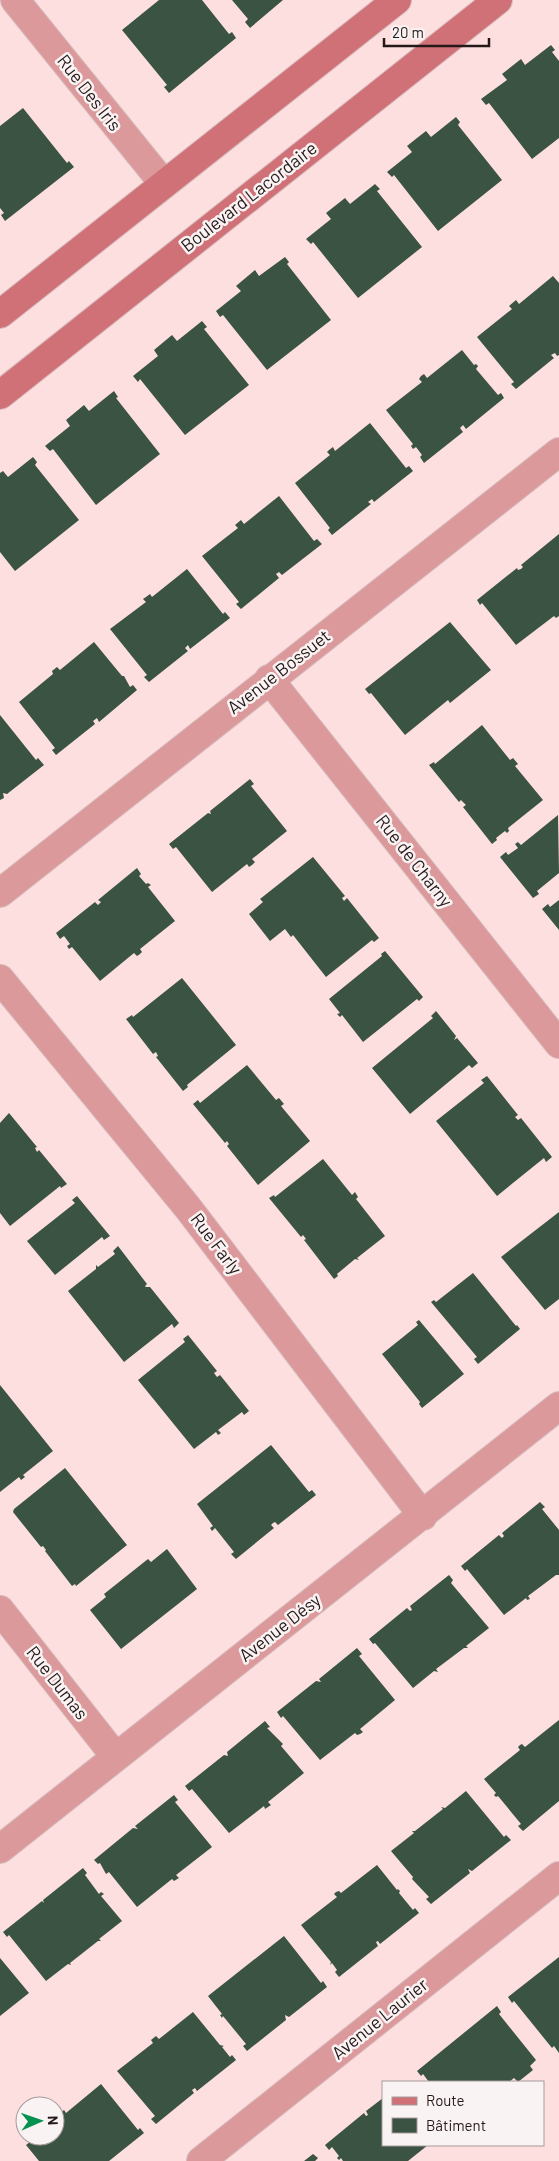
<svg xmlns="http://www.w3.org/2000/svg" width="559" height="2161" font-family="Barlow,sans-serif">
<rect width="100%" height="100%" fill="#fddfe0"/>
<path fill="#3a5342" d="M159 0H202L229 34 232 32 236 38 169 93 164 87 167 85 122 30Z
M232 0H283L250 28 245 22 248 19Z
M551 45 555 50 552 52 559 61V138L532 159 489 103 486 105 481 99 507 80 502 74 521 59 525 65Z
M23 108 67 163 69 161 74 167 5 221 1 215 4 213 0 208V126Z
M456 117 460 122 458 125 502 180 438 231 394 175 392 177 387 172 412 152 407 146 417 138 426 131 431 137Z
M375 184 380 189 377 191 422 247 358 298 313 242 311 244 306 239 331 219 326 213 345 198 350 204Z
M285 257 289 262 287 264 331 320 267 370 223 315 220 317 216 311 241 291 236 286 255 270 259 276Z
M553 276 559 283V355L557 356 555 353 551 355 554 358 516 389 511 384 514 382 477 337 512 309 509 306 516 300 519 304Z
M202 321 207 327 204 329 249 385 185 435 140 379 138 382 133 376 158 356 154 350 172 335 177 341Z
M462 350 474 365 476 364 478 366 476 369 498 395 501 393 504 398 466 429 463 425 460 428 463 432 424 463 420 457 422 455 416 447 413 449 411 446 413 444 386 410 422 382 419 379 421 376 424 374 427 378Z
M114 391 118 397 116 398 160 454 96 505 53 449 50 451 45 446 70 426 66 420 84 405 89 411Z
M370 423 406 468 409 466 413 471 374 502 372 499 368 502 371 504 332 535 328 530 330 528 295 483 330 455 327 452 329 450 333 447 335 451Z
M33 457 37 462 35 465 79 520 15 571 0 552V473L3 471 8 477Z
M279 496 314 541 317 539 322 544 282 575 279 572 276 574 279 578 241 609 236 604 239 602 202 556 238 528 235 525 241 520 244 524Z
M559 534V616L556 618 554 616 516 645 482 603 480 605 477 600 517 568 518 570 521 569 523 567 521 565Z
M187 569 223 614 225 612 230 618 190 649 188 645 185 648 188 651 149 682 144 677 147 675 110 629 146 602 143 599 146 597 150 594 152 597Z
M450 622 491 670 450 703 448 700 405 735 371 693 369 694 365 689Z
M94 642 122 676H124L130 687 133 685 137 690 99 722 97 718 93 721 95 724 56 755 52 750 55 748 19 702 53 674 52 671 57 667 60 670Z
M0 715 36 760 38 758 44 765 7 794 3 793 4 798 0 800Z
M482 725 510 760 513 758 518 764 515 766 543 800 508 828 509 831 507 833 505 831 496 838 497 840 492 844 463 807 466 805 461 800 459 802 429 765 434 762 435 764Z
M250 779 254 784 251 786 287 831 252 859 255 862 252 865 249 867 247 864 212 892 176 847 173 849 169 844 208 813 211 814 210 811Z
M558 815 559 873 537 891 539 894 533 898 500 857 506 852 508 855 518 848 515 844 518 842 521 845Z
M313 857 345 896 342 898 344 901 347 898 379 938 374 942 372 940 326 977 293 935 291 937 285 929 270 941 249 914 263 902 260 899Z
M137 868 141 874 139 876 146 884 148 883 151 885 148 887 175 921 140 949 142 952 140 954 137 956 134 953 100 981 72 947 69 949 67 946 70 944 64 936 60 939 56 933 95 902 98 905 101 902 98 900Z
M559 900V930L542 909 548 904 550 907Z
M385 951 423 997 419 1001 417 999 363 1042 342 1015 340 1017 337 1014 340 1013 329 999 382 956 381 954Z
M182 978 236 1045 187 1085 188 1087 183 1091 156 1057 158 1056 156 1052 153 1054 126 1019 132 1015 133 1017Z
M436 1011 456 1036 454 1040 457 1038 478 1063 472 1068 469 1065 410 1114 372 1068 433 1018 431 1016Z
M247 1065 276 1100 279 1098 284 1104 281 1106 310 1141 258 1185 227 1146 229 1144 227 1141 225 1143 193 1104 198 1100 200 1103Z
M487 1076 518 1115 515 1117 518 1120 521 1118 552 1157 546 1162 544 1158 497 1196 436 1121 484 1083 481 1080Z
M9 1113 37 1147 35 1148 37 1152 39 1150 67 1184 61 1188 60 1186 10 1226 0 1213V1123Z
M323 1159 352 1195 355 1192 358 1197 356 1199 385 1236 357 1258 359 1260 355 1259 337 1274 338 1276 334 1279 304 1240 306 1239 303 1235 301 1237 269 1198 274 1195 275 1197Z
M77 1196 110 1236 104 1240 102 1237 55 1275 27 1241 75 1203 72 1200Z
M559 1212V1299L545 1310 501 1257Z
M118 1246 147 1284 145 1286 146 1287H150L179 1323 174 1328 172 1324 124 1362 68 1291 96 1269V1265L98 1267 115 1254 113 1251Z
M473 1273 516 1326 517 1325 520 1329 478 1364 474 1359 477 1357 431 1302 434 1300 436 1302Z
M419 1320 464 1374 422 1408 419 1404 420 1402 382 1354 418 1325 416 1322Z
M188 1335 217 1371 214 1373 217 1377 220 1375 249 1411 244 1415 242 1412 218 1430 221 1433 218 1435 216 1432 194 1449 138 1380 185 1342 183 1339Z
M0 1385 53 1451 23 1475 25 1477 21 1480 19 1477 0 1492Z
M271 1445 309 1492 312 1490 316 1495 278 1525 275 1522 273 1523 271 1525 274 1528 236 1559 231 1554 234 1552 215 1528 212 1531 210 1528 213 1526 197 1504Z
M65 1468 127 1545 76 1586 75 1584 72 1586 45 1551 46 1550 43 1546 41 1547 13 1512 14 1509Z
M540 1502 545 1507 542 1509 559 1530V1575H556L528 1596 530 1599 527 1600 526 1598 504 1615 467 1569 465 1571 461 1566 499 1535 502 1538 504 1536 502 1533Z
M167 1549 197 1589 121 1649 90 1610 106 1597 104 1594 148 1559 151 1562Z
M449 1575 453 1580 451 1583 489 1628 466 1646 468 1648H464L436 1669 438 1672 434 1671 413 1688 375 1643 373 1644 369 1639 407 1608 410 1611 412 1610 410 1606Z
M357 1648 362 1654 359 1656 395 1700 360 1729 363 1732 360 1734 357 1735 355 1733 320 1760 283 1716 281 1718 277 1712 316 1681 321 1682 319 1679Z
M559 1720V1801L523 1831 518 1826 521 1824 498 1796 496 1797 494 1795 496 1793 484 1779 520 1750 518 1747 520 1745 522 1744 525 1747Z
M265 1721 270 1727 267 1728 283 1744 281 1746 304 1773 268 1802 271 1805 265 1809 264 1806 229 1833 192 1789 189 1791 185 1786 224 1755 228 1756 227 1752Z
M466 1791 504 1837 506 1835 511 1840 472 1871 468 1869 470 1873 431 1904 426 1899 429 1897 412 1879 413 1877 391 1851 414 1833 412 1831H415L443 1809 441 1807 445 1808Z
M174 1795 178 1800 175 1802 212 1847 176 1875 179 1878 174 1881 172 1879 137 1907 109 1872 106 1874 100 1863 98 1864 94 1860 133 1828 138 1829 135 1826Z
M377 1865 397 1890 398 1889 400 1891 399 1893 413 1910 415 1908 419 1913 380 1944 378 1941 376 1942 378 1946 339 1977 335 1972 337 1970 332 1963 330 1965 331 1962 301 1925 337 1897 334 1894 336 1892 339 1891 341 1893Z
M83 1868 87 1873 85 1875 99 1894 101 1892 104 1894 101 1896 122 1921 99 1939 101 1941H98L70 1963 71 1965 68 1964 46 1981 9 1935 7 1937 3 1932 42 1901 44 1903 43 1900Z
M284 1936 321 1983 323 1981 327 1987 289 2017 285 2015 286 2020 247 2051 243 2046 246 2044 223 2016 222 2018 220 2015 222 2014 208 1996Z
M559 1957V2053L554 2046 552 2048 514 2001 512 2003 508 1997Z
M0 1958 29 1993 0 2016Z
M497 2006 501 2012 499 2014 536 2060 530 2066 533 2070 518 2082 514 2078 509 2082H429L423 2074 421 2076 417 2071Z
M193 2012 220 2045 224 2046 222 2047 230 2057 232 2055 236 2060 197 2091 195 2088 192 2090 194 2093 156 2124 151 2119 155 2116 117 2071 153 2043 151 2040 156 2036 159 2039Z
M101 2084 138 2130 140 2128 144 2133 109 2161H39L26 2145 38 2136H55V2122L62 2117 59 2114 64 2110 66 2113Z
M383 2098V2145H428L408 2161H343L341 2158 339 2160 337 2158 339 2156 332 2147 329 2150 325 2145 364 2113 366 2116 368 2115 366 2111Z
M313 2154 318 2158 315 2161H304Z"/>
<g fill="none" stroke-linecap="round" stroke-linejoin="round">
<g stroke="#d6bbbc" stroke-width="30">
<path id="minor" d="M15 0 164 184
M269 679 559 1044
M0 893 559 452
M0 979 188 1208 423 1516
M0 1610 115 1756
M0 1849 559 1406
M201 2161 559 1876"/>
</g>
<g stroke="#d6bbbc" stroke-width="30">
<path id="secondary" d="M0 314 397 0
M0 395 498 0"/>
</g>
<use href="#minor" stroke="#db999c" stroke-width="28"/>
<use href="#secondary" stroke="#d07077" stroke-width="28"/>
</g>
<g text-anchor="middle" stroke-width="5" stroke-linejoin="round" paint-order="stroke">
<g font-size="18" fill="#251819" stroke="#faf3f3">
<text transform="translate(89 93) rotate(52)" y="6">Rue Des Iris</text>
<text transform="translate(249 197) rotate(-38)" y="6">Boulevard Lacordaire</text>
<text transform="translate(279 672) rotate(-38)" y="6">Avenue Bossuet</text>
<text transform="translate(414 861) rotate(52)" y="6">Rue de Charny</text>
<text transform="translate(216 1244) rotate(53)" y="6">Rue Farly</text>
<text transform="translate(280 1628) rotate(-38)" y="6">Avenue Désy</text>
<text transform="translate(57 1683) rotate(52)" y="6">Rue Dumas</text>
<text transform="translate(380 2019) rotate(-39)" y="6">Avenue Laurier</text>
</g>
</g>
<rect x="382" y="2081" width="162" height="65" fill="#faf3f3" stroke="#a59b9c"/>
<rect x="392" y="2097" width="25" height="8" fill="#d07077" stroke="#a59b9c"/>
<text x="426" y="2106" font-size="15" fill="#251819">Route</text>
<rect x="392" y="2118" width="25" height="15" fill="#3a5342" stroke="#a59b9c"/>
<text x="426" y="2131" font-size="15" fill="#251819">Bâtiment</text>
<g transform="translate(40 2121) rotate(88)"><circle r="24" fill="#faf3f3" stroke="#a59b9c"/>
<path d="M0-4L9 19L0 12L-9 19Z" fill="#059150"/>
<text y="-8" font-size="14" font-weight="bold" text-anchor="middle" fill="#251819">N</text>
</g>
<path d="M384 38v8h105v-8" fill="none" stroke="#251819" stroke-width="2.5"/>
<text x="392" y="38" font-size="15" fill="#251819" stroke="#faf3f3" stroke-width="4" paint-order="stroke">20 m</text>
</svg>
